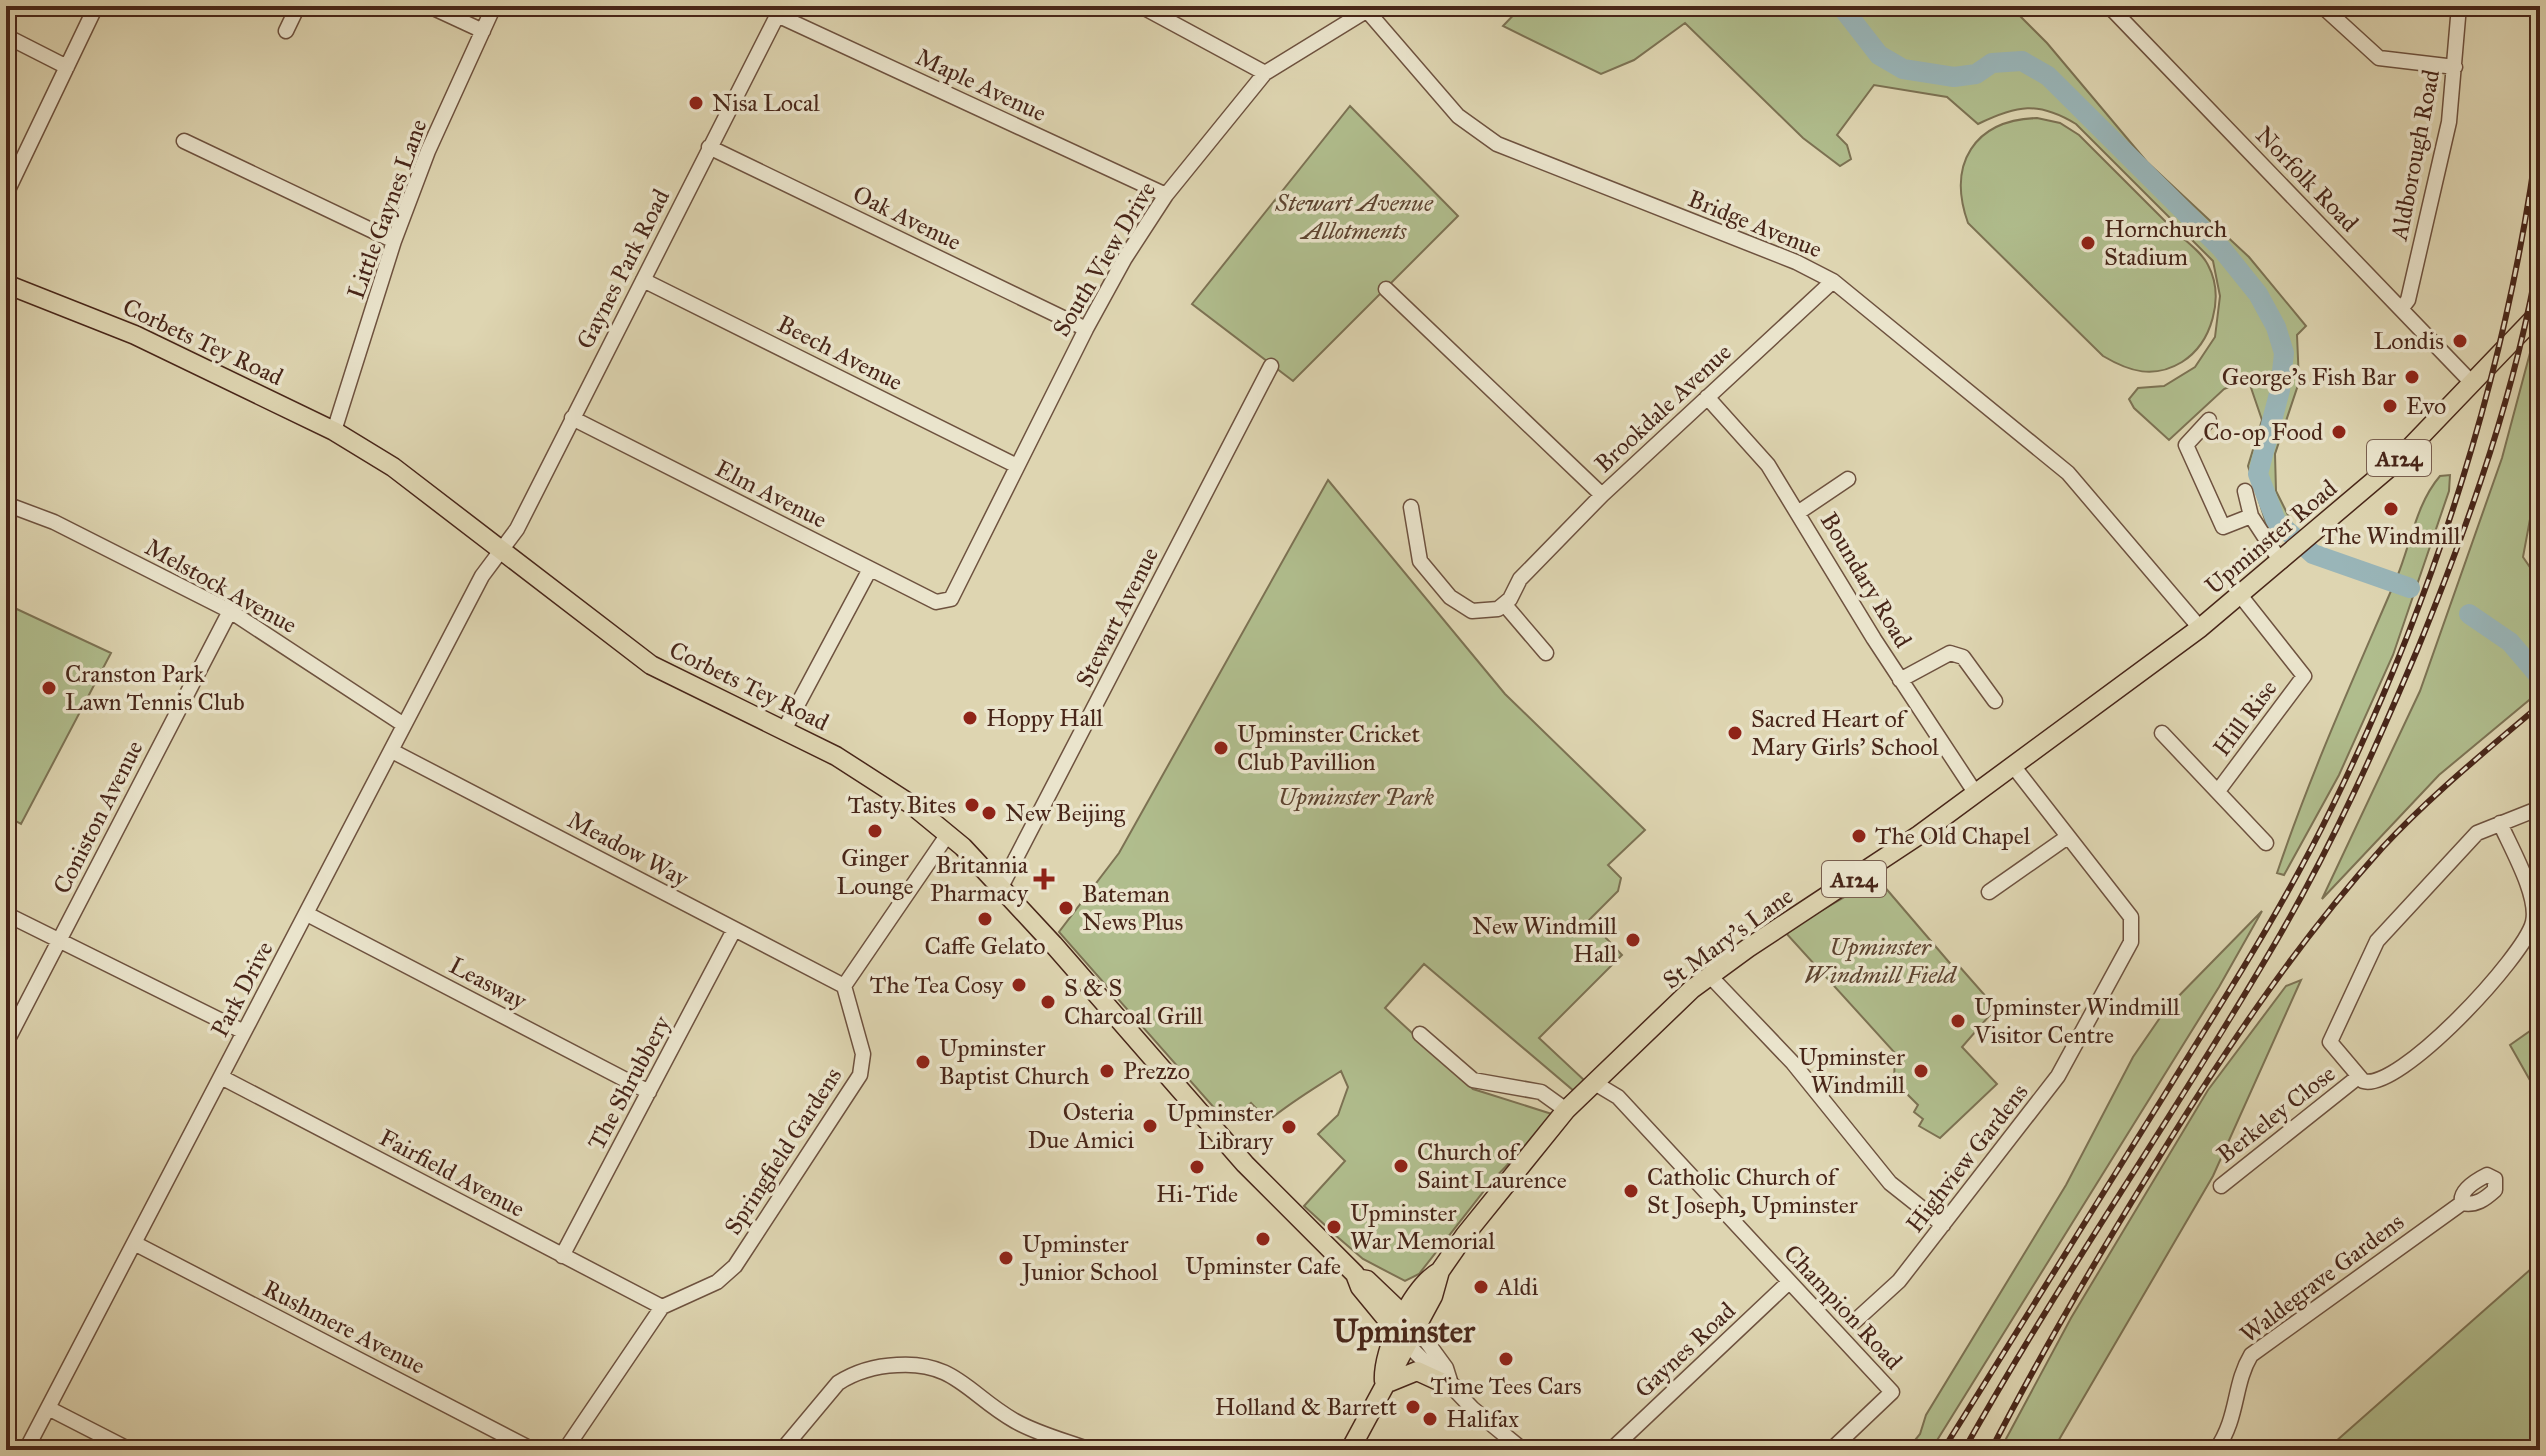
<svg xmlns="http://www.w3.org/2000/svg" width="2546" height="1456" font-family="'IM FELL Great Primer',serif">
<rect width="100%" height="100%" fill="#ded5b1"/>
<filter id="stains"><feTurbulence type="fractalNoise" baseFrequency=".0025" numOctaves="4"/><feColorMatrix values="0 0 0 0 .2 0 0 0 0 .09 0 0 0 0 .02 0 0 0 .5 -.17"/></filter>
<radialGradient id="worn" r=".72"><stop offset=".6" stop-color="#630" stop-opacity="0"/><stop offset="1" stop-color="#630" stop-opacity=".3"/></radialGradient>
<path fill="#b0bd8d" stroke="#7c7253" stroke-width="2" d="M1522 6H2010L2047 43 2147 162 2249 257 2306 326 2297 335 2299 382 2275 454 2276 491 2293 525 2284 536 2271 539 2248 466 2262 420 2248 379 2224 389 2169 440 2134 408 2129 399 2138 388 2164 386 2195 367 2215 337 2220 296 2213 261 2076 124C2038 101 2017 105 1978 124L1947 97 1874 85 1837 135 1847 145 1851 159 1840 166 1803 138 1685 23 1634 60 1601 74 1503 26Z
M1350 106 1458 216 1293 381 1192 304Z
M2037 118 2060 123 2079 135C2111 167 2142 198 2174 230 2184 240 2202 252 2208 265 2225 297 2212 343 2182 362 2154 379 2130 372 2103 356L1968 223C1947 164 1974 120 2037 118Z
M2540 331V465L2523 557 2540 582V691L2439 775 2322 899 2420 691 2502 458 2534 338Z
M2450 475 2449 491 2393 655 2339 775 2284 875 2277 873C2311 772 2355 675 2397 577 2411 543 2416 504 2440 476Z
M1328 480 1505 694 1645 830 1608 865 1621 878 1618 891 1589 920 1622 955 1539 1038 1584 1080 1574 1091 1424 964 1385 1008 1473 1089 1555 1115 1491 1182 1419 1274 1405 1281 1363 1259 1334 1234 1337 1229 1332 1224 1326 1226 1304 1206 1345 1161 1318 1134 1338 1115 1348 1087 1341 1071C1315 1088 1292 1101 1268 1121L1251 1103 1233 1119 1222 1106 1216 1110 1059 932 1119 853Z
M6 604 111 653 21 824 6 816Z
M1877 878 1954 968 1959 966 1996 1008 1962 1047 1997 1084 1940 1138 1919 1126 1923 1119 1914 1112 1918 1105 1894 1081 1895 1053 1785 932Z
M2262 911 2219 987 1931 1450H1907L1920 1434 1926 1415 2066 1185 2133 1057 2166 1009Z
M2301 980 2213 1176 2053 1450H2000L2071 1318 2208 1090 2286 986Z
M2540 1024V1098L2510 1045Z
M2540 1261V1450H2326Z"/>
<g fill="none" stroke-linecap="round" stroke-linejoin="round">
<path stroke="#99b5b8" stroke-width="20" d="M1841 6 1879 55 1903 69 1954 77 1976 74 1992 63 2022 61 2048 76 2221 248 2258 294 2276 327 2284 353 2280 390 2258 474 2276 521 2313 554 2410 588
M2469 614 2510 642 2539 676"/>
<g stroke="#6e523f" stroke-width="17">
<path id="minor" d="M429 6 483 31
M1141 6 1265 73
M1363 6 1458 116 1497 144 1796 262 1833 281 2068 473 2200 628
M2109 6 2473 384
M2322 6 2379 58 2455 67
M777 15 1166 195
M286 31 298 6
M6 36 67 67
M184 141 394 241
M709 147 1086 329
M6 194 96 6
M643 280 1017 466
M1386 289 1602 495
M2401 309 2408 300 2449 122 2459 6
M1707 397 1768 465 1874 639 1976 794
M572 418 936 602 951 599 1086 329 1125 258 1166 195 1265 73 1374 6
M2209 420 2186 445 2223 527 2251 516 2281 562
M334 431 394 241 428 151 494 6
M2245 491 2251 516
M6 504 54 522 230 611 404 725
M1411 507 1420 561 1450 597 1472 611 1498 609 1510 599 1520 579 1602 495 1833 281
M1799 512 1848 479
M1505 605 1546 653
M1900 680 1950 653 1963 657 1995 701
M784 730 870 569
M2162 733 2266 843
M392 751 844 986
M2218 791 2304 676 2240 595
M2500 823C2511 848 2539 896 2533 922 2525 956 2398 1093 2363 1081L2330 1042 2377 941 2477 833 2540 808
M1001 887 1271 366
M1989 892 2066 838
M6 914 244 1032
M307 914 649 1092
M1710 976 1793 1063 1890 1183 1943 1225
M1420 1034 1473 1080 1541 1092 1566 1110
M6 1043 230 611
M221 1077 662 1307
M1593 1082 1618 1097 1892 1392 1831 1450
M2221 1186 2358 1077
M134 1243 533 1450
M562 1256 734 930
M1854 1322 1899 1281 2058 1076 2131 942V917L2014 767
M1416 1327 1446 1368 1452 1387 1473 1409 1523 1450
M1407 1344 1439 1376
M48 1408 130 1450
M26 1450 482 576 517 529 782 6
M565 1450 662 1307 717 1282 735 1266 860 1075 863 1054 844 986 948 834
M782 1450 838 1383C855 1372 876 1366 897 1365 955 1361 969 1395 1015 1421 1038 1434 1066 1441 1090 1450
M1611 1450 1789 1282
M2216 1450C2239 1417 2233 1385 2251 1355L2462 1203C2476 1206 2485 1199 2495 1190V1179L2487 1175C2477 1180 2459 1190 2462 1203"/>
</g>
<g stroke="#482619" stroke-width="21">
<path id="major" d="M6 284 135 335 334 431 393 467 651 665 836 756 912 805 963 847 1053 944 1245 1164 1355 1274 1360 1287 1407 1344
M1361 1279 1367 1280 1411 1322
M1384 1381C1382 1350 1412 1287 1440 1271
M1390 1382 1417 1371 1452 1387
M1350 1450 1433 1296 1440 1271 1465 1235 1566 1110 1692 989 1748 948 1919 835 2200 628 2396 462 2540 312"/>
</g>
<use href="#minor" stroke="#eae4cc" stroke-width="14"/>
<use href="#major" stroke="#ded5b1" stroke-width="18"/>
<g stroke="#482619" stroke-width="6">
<path id="rail" d="M1943 1450C2019 1329 2094 1207 2170 1086 2227 994 2286 903 2333 805 2438 589 2510 360 2540 122
M1964 1450C2063 1273 2180 1108 2281 933 2334 841 2377 745 2418 648 2471 518 2517 388 2540 249
M1991 1450C2039 1357 2092 1266 2147 1177 2218 1061 2292 948 2383 847 2431 795 2486 751 2540 705"/>
</g>
<use href="#rail" stroke="#eae4cc" stroke-width="3" stroke-dasharray="9" stroke-linecap="butt"/>
</g>
<g fill="#8f2418" stroke="#eae4cc" stroke-width="3">
<circle cx="696" cy="103" r="8"/>
<circle cx="2088" cy="243" r="8"/>
<circle cx="2460" cy="341" r="8"/>
<circle cx="2412" cy="377" r="8"/>
<circle cx="2390" cy="406" r="8"/>
<circle cx="2339" cy="432" r="8"/>
<circle cx="2391" cy="509" r="8"/>
<circle cx="49" cy="688" r="8"/>
<circle cx="970" cy="718" r="8"/>
<circle cx="1735" cy="733" r="8"/>
<circle cx="1221" cy="748" r="8"/>
<circle cx="972" cy="805" r="8"/>
<circle cx="989" cy="813" r="8"/>
<circle cx="875" cy="831" r="8"/>
<circle cx="1859" cy="836" r="8"/>
<path d="M1040 867h8v8h8v8h-8v8h-8v-8h-8v-8h8z"/>
<circle cx="1066" cy="908" r="8"/>
<circle cx="985" cy="919" r="8"/>
<circle cx="1633" cy="940" r="8"/>
<circle cx="1019" cy="985" r="8"/>
<circle cx="1048" cy="1002" r="8"/>
<circle cx="1958" cy="1021" r="8"/>
<circle cx="923" cy="1062" r="8"/>
<circle cx="1107" cy="1071" r="8"/>
<circle cx="1921" cy="1071" r="8"/>
<circle cx="1150" cy="1126" r="8"/>
<circle cx="1289" cy="1127" r="8"/>
<circle cx="1401" cy="1166" r="8"/>
<circle cx="1197" cy="1167" r="8"/>
<circle cx="1631" cy="1191" r="8"/>
<circle cx="1334" cy="1227" r="8"/>
<circle cx="1263" cy="1239" r="8"/>
<circle cx="1006" cy="1258" r="8"/>
<circle cx="1481" cy="1287" r="8"/>
<circle cx="1506" cy="1359" r="8"/>
<circle cx="1413" cy="1407" r="8"/>
<circle cx="1430" cy="1419" r="8"/>
</g>
<g text-anchor="middle" stroke-width="7" stroke-linejoin="round" paint-order="stroke">
<g fill="#eae4cc" stroke="#795f4f" stroke-width="2">
<rect x="2367" y="440" width="64" height="36" rx="6"/>
<rect x="1822" y="861" width="64" height="36" rx="6"/>
</g>
<g font-size="22" font-weight="bold" fill="#482619">
<text x="2399" y="466">A124</text>
<text x="1854" y="887">A124</text>
</g>
<g font-size="24" fill="#482619" stroke="#eae4cc">
<text transform="translate(981 85) rotate(25)" y="8">Maple Avenue</text>
<text transform="translate(2415 155) rotate(-79)" y="8">Aldborough Road</text>
<text transform="translate(2307 179) rotate(46)" y="8">Norfolk Road</text>
<text transform="translate(387 209) rotate(-70)" y="8">Little Gaynes Lane</text>
<text transform="translate(907 218) rotate(26)" y="8">Oak Avenue</text>
<text transform="translate(1755 224) rotate(22)" y="8">Bridge Avenue</text>
<text transform="translate(1104 259) rotate(-59)" y="8">South View Drive</text>
<text transform="translate(623 269) rotate(-63)" y="8">Gaynes Park Road</text>
<text transform="translate(203 342) rotate(25)" y="8">Corbets Tey Road</text>
<text transform="translate(840 353) rotate(27)" y="8">Beech Avenue</text>
<text transform="translate(1663 408) rotate(-43)" y="8">Brookdale Avenue</text>
<text transform="translate(771 494) rotate(27)" y="8">Elm Avenue</text>
<text transform="translate(2271 537) rotate(-40)" y="8">Upminster Road</text>
<text transform="translate(1866 580) rotate(59)" y="8">Boundary Road</text>
<text transform="translate(221 586) rotate(29)" y="8">Melstock Avenue</text>
<text transform="translate(1117 617) rotate(-63)" y="8">Stewart Avenue</text>
<text transform="translate(749 686) rotate(26)" y="8">Corbets Tey Road</text>
<text transform="translate(2245 718) rotate(-53)" y="8">Hill Rise</text>
<text transform="translate(98 817) rotate(-63)" y="8">Coniston Avenue</text>
<text transform="translate(628 849) rotate(28)" y="8">Meadow Way</text>
<text transform="translate(1728 938) rotate(-36)" y="8">St Mary's Lane</text>
<text transform="translate(488 983) rotate(28)" y="8">Leasway</text>
<text transform="translate(242 989) rotate(-62)" y="8">Park Drive</text>
<text transform="translate(629 1083) rotate(-62)" y="8">The Shrubbery</text>
<text transform="translate(2276 1114) rotate(-38)" y="8">Berkeley Close</text>
<text transform="translate(783 1151) rotate(-57)" y="8">Springfield Gardens</text>
<text transform="translate(1967 1158) rotate(-52)" y="8">Highview Gardens</text>
<text transform="translate(452 1173) rotate(28)" y="8">Fairfield Avenue</text>
<text transform="translate(2322 1278) rotate(-37)" y="8">Waldegrave Gardens</text>
<text transform="translate(1843 1307) rotate(47)" y="8">Champion Road</text>
<text transform="translate(344 1327) rotate(27)" y="8">Rushmere Avenue</text>
<text transform="translate(1685 1350) rotate(-43)" y="8">Gaynes Road</text>
</g>
<g font-size="24" fill="#482619" stroke="#eae4cc" text-anchor="start">
<text x="712" y="111">Nisa Local</text>
<text x="2104" y="237">Hornchurch<tspan x="2104" dy="28">Stadium</tspan></text>
<text x="2444" y="349" text-anchor="end">Londis</text>
<text x="2396" y="385" text-anchor="end">George's Fish Bar</text>
<text x="2406" y="414">Evo</text>
<text x="2323" y="440" text-anchor="end">Co-op Food</text>
<text x="2391" y="544" text-anchor="middle">The Windmill</text>
<text x="65" y="682">Cranston Park<tspan x="65" dy="28">Lawn Tennis Club</tspan></text>
<text x="986" y="726">Hoppy Hall</text>
<text x="1751" y="727">Sacred Heart of<tspan x="1751" dy="28">Mary Girls' School</tspan></text>
<text x="1237" y="742">Upminster Cricket<tspan x="1237" dy="28">Club Pavillion</tspan></text>
<text x="956" y="813" text-anchor="end">Tasty Bites</text>
<text x="1005" y="821">New Beijing</text>
<text x="1875" y="844">The Old Chapel</text>
<text x="875" y="866" text-anchor="middle">Ginger<tspan x="875" dy="28">Lounge</tspan></text>
<text x="1028" y="873" text-anchor="end">Britannia<tspan x="1028" dy="28">Pharmacy</tspan></text>
<text x="1082" y="902">Bateman<tspan x="1082" dy="28">News Plus</tspan></text>
<text x="1617" y="934" text-anchor="end">New Windmill<tspan x="1617" dy="28">Hall</tspan></text>
<text x="985" y="954" text-anchor="middle">Caffe Gelato</text>
<text x="1003" y="993" text-anchor="end">The Tea Cosy</text>
<text x="1064" y="996">S &amp; S<tspan x="1064" dy="28">Charcoal Grill</tspan></text>
<text x="1974" y="1015">Upminster Windmill<tspan x="1974" dy="28">Visitor Centre</tspan></text>
<text x="939" y="1056">Upminster<tspan x="939" dy="28">Baptist Church</tspan></text>
<text x="1905" y="1065" text-anchor="end">Upminster<tspan x="1905" dy="28">Windmill</tspan></text>
<text x="1123" y="1079">Prezzo</text>
<text x="1134" y="1120" text-anchor="end">Osteria<tspan x="1134" dy="28">Due Amici</tspan></text>
<text x="1273" y="1121" text-anchor="end">Upminster<tspan x="1273" dy="28">Library</tspan></text>
<text x="1417" y="1160">Church of<tspan x="1417" dy="28">Saint Laurence</tspan></text>
<text x="1647" y="1185">Catholic Church of<tspan x="1647" dy="28">St Joseph, Upminster</tspan></text>
<text x="1197" y="1202" text-anchor="middle">Hi-Tide</text>
<text x="1350" y="1221">Upminster<tspan x="1350" dy="28">War Memorial</tspan></text>
<text x="1022" y="1252">Upminster<tspan x="1022" dy="28">Junior School</tspan></text>
<text x="1263" y="1274" text-anchor="middle">Upminster Cafe</text>
<text x="1497" y="1295">Aldi</text>
<text x="1506" y="1394" text-anchor="middle">Time Tees Cars</text>
<text x="1397" y="1415" text-anchor="end">Holland &amp; Barrett</text>
<text x="1446" y="1427">Halifax</text>
</g>
<g font-size="24" font-style="italic" fill="#5d4430" stroke="#eae4cc">
<text x="1354" y="211">Stewart Avenue<tspan x="1354" dy="28">Allotments</tspan></text>
<text x="1356" y="805">Upminster Park</text>
<text x="1880" y="955">Upminster<tspan x="1880" dy="28">Windmill Field</tspan></text>
</g>
<g font-size="32" font-weight="bold" fill="#482619" stroke="#eae4cc">
<text x="1404" y="1342">Upminster</text>
</g>
</g>
<rect width="2546" height="1456" fill="none" stroke="#ded5b1" stroke-width="32"/>
<rect x="8" y="8" width="2530" height="1440" fill="none" stroke="#482619" stroke-width="4"/>
<rect x="16" y="16" width="2514" height="1424" fill="none" stroke="#482619" stroke-width="2"/>
<rect width="100%" height="100%" filter="url(#stains)"/>
<rect width="100%" height="100%" fill="url(#worn)"/>
</svg>
